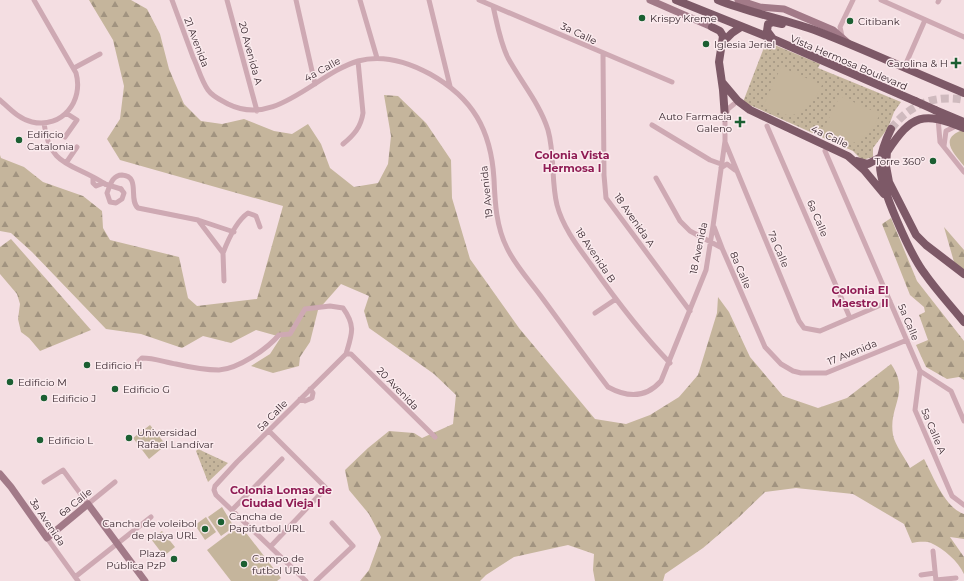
<svg xmlns="http://www.w3.org/2000/svg" width="964" height="581" font-family="Montserrat,sans-serif">
<defs>
<pattern id="grass-dots" width="8" height="8" patternUnits="userSpaceOnUse"><rect width="8" height="8" fill="#c5b59c"/><path d="M2 2h.1M6 6h.1" fill="none" stroke="#a19380" stroke-width="1.8" stroke-linecap="round"/></pattern>
<pattern id="forest-firs" width="22" height="20" patternUnits="userSpaceOnUse"><rect width="22" height="20" fill="#c5b59c"/><path d="M5 1l3.5 6h-7zM16 11l3.5 6h-7z" fill="#a19380"/></pattern>
</defs>
<rect width="100%" height="100%" fill="#f4dee2"/>
<path fill="url(#grass-dots)" d="M770 43 820 64 818 68 901 102 894 112 888 128 873 148V157L862 160 853 151 743 102 765 45Z
M198 449 228 463 208 482 196 451Z"/>
<path fill="url(#forest-firs)" d="M89 0H131L147 9 160 34 169 69 184 104 201 121 222 124 244 119 274 131 292 134 308 124 321 144 330 168 354 187 378 183 388 164 391 136 384 95 398 96 426 123 451 160 452 198 470 259 519 328 595 419 626 424 650 415 679 397 698 375 717 313 718 297 729 312 750 357 783 396 818 408 847 398 891 364C911 393 888 406 893 435 895 445 905 458 910 468L924 459C933 476 945 508 964 514V539L950 537 964 557V574C958 561 944 549 931 543 926 541 917 542 912 543L904 524 853 494 796 488 765 492 737 519 703 548 665 574 663 581H595L593 570 594 554 568 545 514 557 486 575 480 581H360L369 570 381 537 369 514 349 490 345 470 368 448 389 431 414 433 422 438 453 424 456 395 434 374 369 328 364 311 369 296 341 284 318 310 310 342 300 357 299 366 273 373 251 366 270 354 281 337 256 330 231 343 203 336 182 348 141 334 106 329 32 252 11 233 0 231V155L1 158 24 167 43 182 83 196 102 211 103 228 110 240 179 257 188 298 197 306 257 299 283 206 120 160 107 139 120 119 124 86 113 40Z
M891 218 917 281 964 341V380L959 377 947 379 926 367 916 345 928 340 919 315 925 312 924 307 910 295 882 224Z
M944 227 964 250V271L954 262Z
M11 239 91 330 40 351 29 338 21 332 18 319 20 304 17 294 0 274V247Z"/>
<path fill="#c5b59c" d="M781 67 822 85C807 116 794 123 763 106Z
M840 96 880 114C865 145 852 151 821 134Z
M960 131H964V166C955 154 939 140 960 131Z
M150 425 166 445 149 459 133 438Z
M222 507 234 527 221 536 208 517Z
M206 517 216 532 205 540 195 525Z
M240 525 281 578 277 581H231L207 550Z
M162 531 175 547 164 556 151 539Z"/>
<g fill="none" stroke-linecap="round" stroke-linejoin="round">
<path stroke="#cfbabe" stroke-width="8" stroke-dasharray="8 4" stroke-linecap="butt" d="M891 129C909 105 934 94 964 100"/>
<path stroke="#cea9b3" stroke-width="5" d="M172 0C179 19 186 38 193 57 198 67 201 80 208 90 213 97 221 100 228 104 276 128 315 74 358 61 383 54 408 62 430 74 473 98 491 130 494 179 495 202 496 226 507 248 515 265 529 280 540 295 563 326 585 357 608 387 628 398 646 398 661 381L706 270 713 226 725 141V118L728 109 734 104
M227 0 257 111
M296 0 315 84
M360 0 377 58
M429 0 450 86
M479 0 672 82
M881 0 964 37
M938 2 939 0
M493 6C497 23 500 42 508 58 521 82 540 104 548 130 555 155 551 181 557 205 563 228 579 248 592 266 616 300 641 333 670 363
M842 36 840 27 853 0
M603 54 604 175 606 198 690 311
M74 68 100 54
M904 68 925 20
M0 100C10 109 19 119 32 122 62 129 84 101 76 73L34 0
M938 118 940 142 964 172
M44 123C49 168 74 163 105 184
M652 125 710 160 721 164
M767 126 850 318
M65 137 77 120 66 113
M725 142 799 321 804 328 820 331 890 301
M343 144C354 135 361 127 363 113L358 61
M944 146 946 131 956 126
M825 151 920 371 951 391 964 421
M66 163 77 147
M721 168 727 164 735 170
M93 177V183L96 186 104 183
M656 178 680 221 690 231 722 248 765 347 781 364 793 371 801 373H826L907 340
M121 189 124 193 122 199 116 203 110 202 107 193C110 186 112 175 122 175 141 176 128 200 138 208L198 220 223 253 224 281
M198 220 234 232
M714 227 722 248
M223 253C228 240 236 221 248 213L256 216 260 227
M595 313 616 299
M346 354H351L356 359 435 437
M138 362 142 358C154 358 164 362 176 364 189 367 205 370 219 370 238 369 267 349 279 335L290 334 305 309 330 306 343 308C356 326 352 334 346 354
M920 371 915 410 952 496 964 505
M300 399 305 401 312 398 313 393 310 389
M269 431 326 488 271 546
M44 482 63 470 88 504 115 482
M232 510 282 459
M47 538 78 581
M933 551 936 581
M921 575 935 573
M75 577 151 517
M936 580 956 578
M306 581 216 495 214 490 215 486 237 462 346 354
M316 581 353 546 332 523"/>
<path stroke="#a27a88" stroke-width="7" d="M650 0 712 27
M738 0 760 7 784 9 833 30 848 43
M0 474 11 487 47 538 88 504 145 581"/>
<path stroke="#7d5967" stroke-width="8" d="M676 0 773 39 915 101
M718 0C750 13 784 19 817 31 866 50 915 73 964 93
M712 27 720 31 723 36 719 62 723 90 725 118
M773 39 767 31 768 24 773 22 782 24
M723 42 732 33 741 27
M722 82 738 101 750 110 848 156 864 170 884 194
M935 110 964 122
M891 129C886 139 881 152 880 164 879 186 911 256 925 274 937 291 951 306 964 322
M887 151 886 166 889 182 916 235 926 245 964 274
M887 152C912 114 923 111 964 128
M857 161 868 164 881 157"/>
<path stroke="#cea9b3" stroke-width="5" d="M105 184 121 189"/>
<path stroke="#7d5967" stroke-width="8" d="M915 101 935 110"/>
</g>
<g fill="#1b5f32" stroke="#fbebee" stroke-width="1.5">
<circle cx="642" cy="18" r="4"/>
<circle cx="850" cy="21" r="4"/>
<circle cx="706" cy="44" r="4"/>
<path d="M954 57h4v4h4v4h-4v4h-4v-4h-4v-4h4z"/>
<path d="M738 116h4v4h4v4h-4v4h-4v-4h-4v-4h4z"/>
<circle cx="19" cy="140" r="4"/>
<circle cx="933" cy="161" r="4"/>
<circle cx="87" cy="365" r="4"/>
<circle cx="10" cy="382" r="4"/>
<circle cx="115" cy="389" r="4"/>
<circle cx="44" cy="398" r="4"/>
<circle cx="129" cy="438" r="4"/>
<circle cx="40" cy="440" r="4"/>
<circle cx="221" cy="522" r="4"/>
<circle cx="205" cy="529" r="4"/>
<circle cx="174" cy="559" r="4"/>
<circle cx="244" cy="564" r="4"/>
</g>
<g text-anchor="middle" stroke-width="3" stroke-linejoin="round" paint-order="stroke">
<g font-size="10" fill="#3a2930" stroke="#fbebee" text-anchor="start">
<text x="650" y="22">Krispy Kreme</text>
<text x="858" y="25">Citibank</text>
<text x="714" y="48">Iglesia Jeriel</text>
<text x="948" y="67" text-anchor="end">Carolina &amp; H</text>
<text x="732" y="120" text-anchor="end">Auto Farmacia<tspan x="732" dy="12">Galeno</tspan></text>
<text x="27" y="138">Edificio<tspan x="27" dy="12">Catalonia</tspan></text>
<text x="925" y="165" text-anchor="end">Torre 360º</text>
<text x="95" y="369">Edificio H</text>
<text x="18" y="386">Edificio M</text>
<text x="123" y="393">Edificio G</text>
<text x="52" y="402">Edificio J</text>
<text x="137" y="436">Universidad<tspan x="137" dy="12">Rafael Landívar</tspan></text>
<text x="48" y="444">Edificio L</text>
<text x="229" y="520">Cancha de<tspan x="229" dy="12">Papifutbol URL</tspan></text>
<text x="197" y="527" text-anchor="end">Cancha de voleibol<tspan x="197" dy="12">de playa URL</tspan></text>
<text x="166" y="557" text-anchor="end">Plaza<tspan x="166" dy="12">Pública PzP</tspan></text>
<text x="252" y="562">Campo de<tspan x="252" dy="12">futbol URL</tspan></text>
</g>
<g font-size="10" fill="#3a2930" stroke="#fbebee">
<text transform="translate(579 33) rotate(25)" y="4">3a Calle</text>
<text transform="translate(197 42) rotate(69)" y="4">21 Avenida</text>
<text transform="translate(251 53) rotate(75)" y="4">20 Avenida A</text>
<text transform="translate(849 62) rotate(23)" y="4">Vista Hermosa Boulevard</text>
<text transform="translate(322 69) rotate(-29)" y="4">4a Calle</text>
<text transform="translate(830 136) rotate(25)" y="4">4a Calle</text>
<text transform="translate(486 192) rotate(-96)" y="4">19 Avenida</text>
<text transform="translate(818 218) rotate(67)" y="4">6a Calle</text>
<text transform="translate(635 220) rotate(55)" y="4">18 Avenida A</text>
<text transform="translate(698 248) rotate(-78)" y="4">18 Avenida</text>
<text transform="translate(779 249) rotate(67)" y="4">7a Calle</text>
<text transform="translate(596 255) rotate(56)" y="4">18 Avenida B</text>
<text transform="translate(741 270) rotate(67)" y="4">8a Calle</text>
<text transform="translate(909 322) rotate(67)" y="4">5a Calle</text>
<text transform="translate(852 352) rotate(-22)" y="4">17 Avenida</text>
<text transform="translate(398 388) rotate(46)" y="4">20 Avenida</text>
<text transform="translate(272 415) rotate(-46)" y="4">5a Calle</text>
<text transform="translate(934 431) rotate(67)" y="4">5a Calle A</text>
<text transform="translate(75 502) rotate(-39)" y="4">6a Calle</text>
<text transform="translate(48 522) rotate(56)" y="4">3a Avenida</text>
</g>
<g font-size="11" font-weight="bold" fill="#8f1c54" stroke="#fbebee">
<text x="572" y="159">Colonia Vista<tspan x="572" dy="13">Hermosa I</tspan></text>
<text x="860" y="294">Colonia El<tspan x="860" dy="13">Maestro II</tspan></text>
<text x="281" y="494">Colonia Lomas de<tspan x="281" dy="13">Ciudad Vieja I</tspan></text>
</g>
</g>
</svg>
